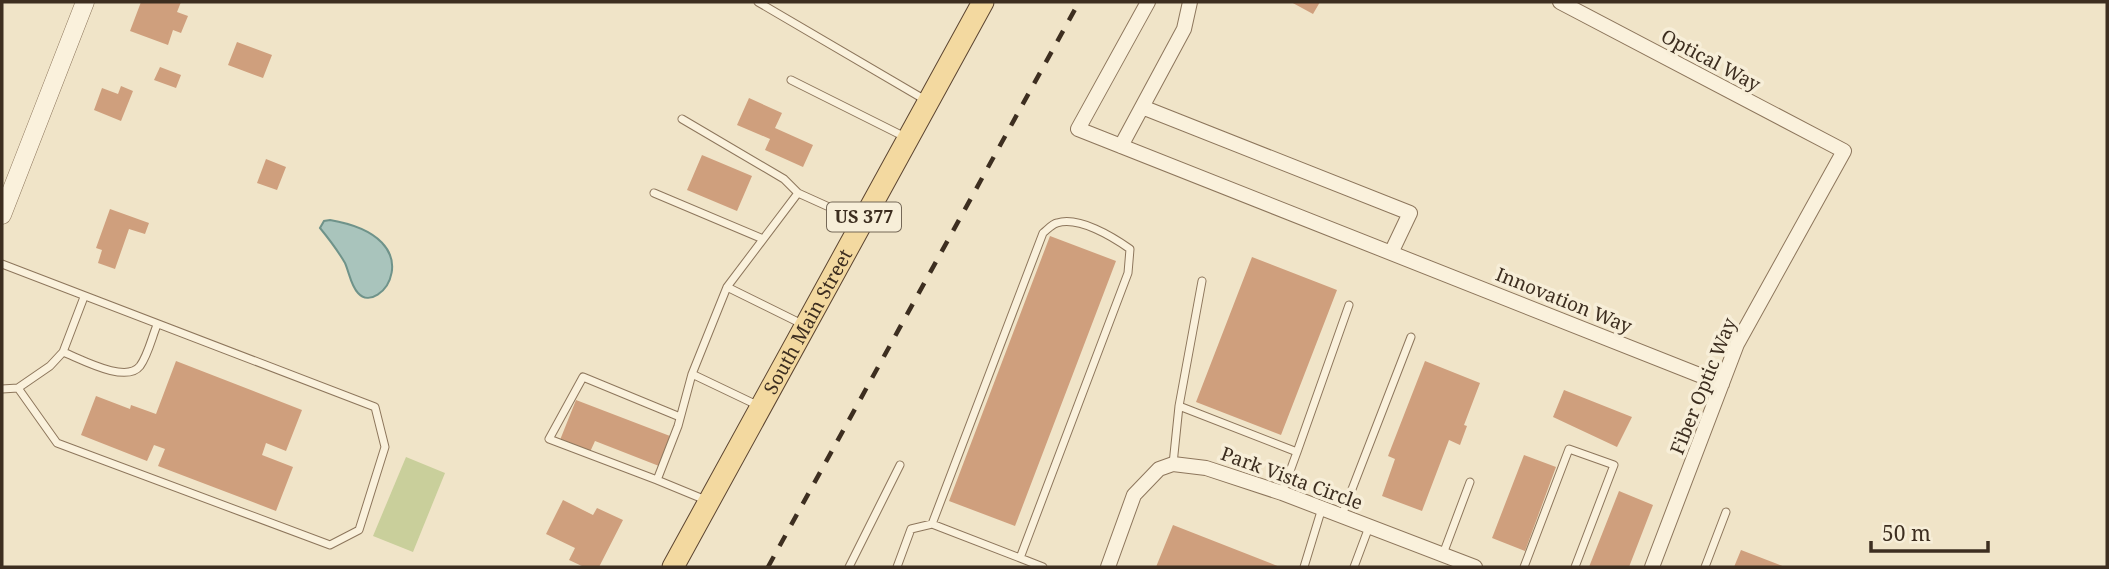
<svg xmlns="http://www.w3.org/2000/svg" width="2109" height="569" font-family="'Noto Serif',serif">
<rect width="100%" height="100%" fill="#f0e4c8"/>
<path fill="#c9cf9b" d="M406 457 445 473 413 552 373 536Z"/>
<path fill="#a9c4bc" stroke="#6f938a" stroke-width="2" d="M330 220C435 238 380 318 358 293 351 286 349 272 345 263 338 251 329 239 320 228L324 221Z"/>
<path fill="#cf9f7d" d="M141 2H181L177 12 188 16 181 33 173 30 168 45 130 31Z
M1291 2H1320L1313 14Z
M237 42 272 55 263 78 228 65Z
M160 67 181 75 176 88 154 80Z
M121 86 133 91 121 121 94 110 102 88 118 94Z
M749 98 782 113 775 128 813 145 803 167 765 150 770 139 737 125Z
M702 155 752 176 737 211 687 190Z
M266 159 286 167 277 190 257 183Z
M110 209 149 223 145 234 129 229 115 269 98 263 102 250 96 248Z
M1050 236 1116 261 1015 526 949 501Z
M1252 257 1337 290 1281 435 1196 402Z
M176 361 302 410 286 451 266 443 262 455 293 467 276 511 158 466 165 449 154 445 147 461 81 435 96 396 130 409 131 405 156 414Z
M1425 361 1480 383 1464 425 1467 426 1460 445 1449 440 1422 511 1382 496 1395 459 1388 456Z
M1564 390 1632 417 1617 447 1553 417Z
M576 400 670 436 659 466 595 441 590 452 560 440Z
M1524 455 1556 467 1525 551 1492 538Z
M1619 491 1653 505 1629 567H1589Z
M563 500 593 515 597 508 623 520 599 567H584L569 560 575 548 546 534Z
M1173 525 1280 567H1156Z
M1741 550 1785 567H1734Z"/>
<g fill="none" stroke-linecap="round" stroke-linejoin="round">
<g stroke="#8d765c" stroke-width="9">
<path id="service" d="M758 2 927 101
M791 80 907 138
M682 119 784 179 798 193
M654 193 763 239
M2 264 375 407 385 447 359 530 330 545 57 443 18 388 2 389
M727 287 692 374 759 406
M804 325 727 287 798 193 860 221
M63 352C81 359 126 384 140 366 148 355 152 337 157 325
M18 388 50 366 63 352 84 297
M1179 406 1297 452 1349 305
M680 417 583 377 549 439 657 480 678 426 692 374
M1173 464 1179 406 1202 281
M657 480 708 501
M1282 493 1297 452
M1342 515 1411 337
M932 524 1020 558
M1443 554 1470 482
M849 567 900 465
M897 567 911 529 932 524 1043 233C1047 230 1052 224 1057 223 1079 216 1113 237 1130 249L1128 273 1020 558 1043 567
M1304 567 1322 508
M1354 567 1369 527
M1524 567 1569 449 1614 465 1575 567
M1705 567 1726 512"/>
</g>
<g stroke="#8d765c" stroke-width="16">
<path id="minor" d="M1148 2 1078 129 1722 384
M1560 2 1844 151 1737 344 1652 567
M1142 107 1410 213 1391 253
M1121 146 1184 29 1190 2
M1108 567 1134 495 1159 469 1173 464 1206 468 1282 493 1475 567"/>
</g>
<g stroke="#8d765c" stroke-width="19">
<path id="tertiary" d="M2 215 85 2"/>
</g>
<g stroke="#5b4430" stroke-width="23">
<g id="primary">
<path id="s1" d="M673 567 983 2"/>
</g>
</g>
<use href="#service" stroke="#faf1dc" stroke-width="7"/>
<use href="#minor" stroke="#faf1dc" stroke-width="14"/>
<use href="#tertiary" stroke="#faf1dc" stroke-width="18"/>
<use href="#primary" stroke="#f3d9a0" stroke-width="21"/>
<path stroke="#3d2e20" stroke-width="4.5" stroke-dasharray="12 12" stroke-linecap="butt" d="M768 567 1079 2"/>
</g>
<g text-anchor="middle" stroke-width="7" stroke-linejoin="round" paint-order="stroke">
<rect fill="#f7eed8" stroke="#756857" stroke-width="2" x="827" y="202.5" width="74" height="29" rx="5"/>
<g font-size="18" font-weight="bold" fill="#3d2e20">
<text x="864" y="223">US 377</text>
</g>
<g font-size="19" fill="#3d2e20" stroke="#f7eed8">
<text transform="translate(1711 60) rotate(28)" y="7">Optical Way</text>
<text transform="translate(1564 300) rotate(22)" y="7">Innovation Way</text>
<text dy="7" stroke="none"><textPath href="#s1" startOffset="280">South Main Street</textPath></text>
<text transform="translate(1703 386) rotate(-68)" y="7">Fiber Optic Way</text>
<text transform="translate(1292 478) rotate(20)" y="7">Park Vista Circle</text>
</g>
</g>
<rect width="2109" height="569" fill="none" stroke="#3d2e20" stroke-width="7"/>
<path d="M1871 541v10h117v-10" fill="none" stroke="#3d2e20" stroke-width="3.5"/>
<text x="1882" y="541" font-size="21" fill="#3d2e20" stroke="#f7eed8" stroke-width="5" paint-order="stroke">50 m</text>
</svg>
